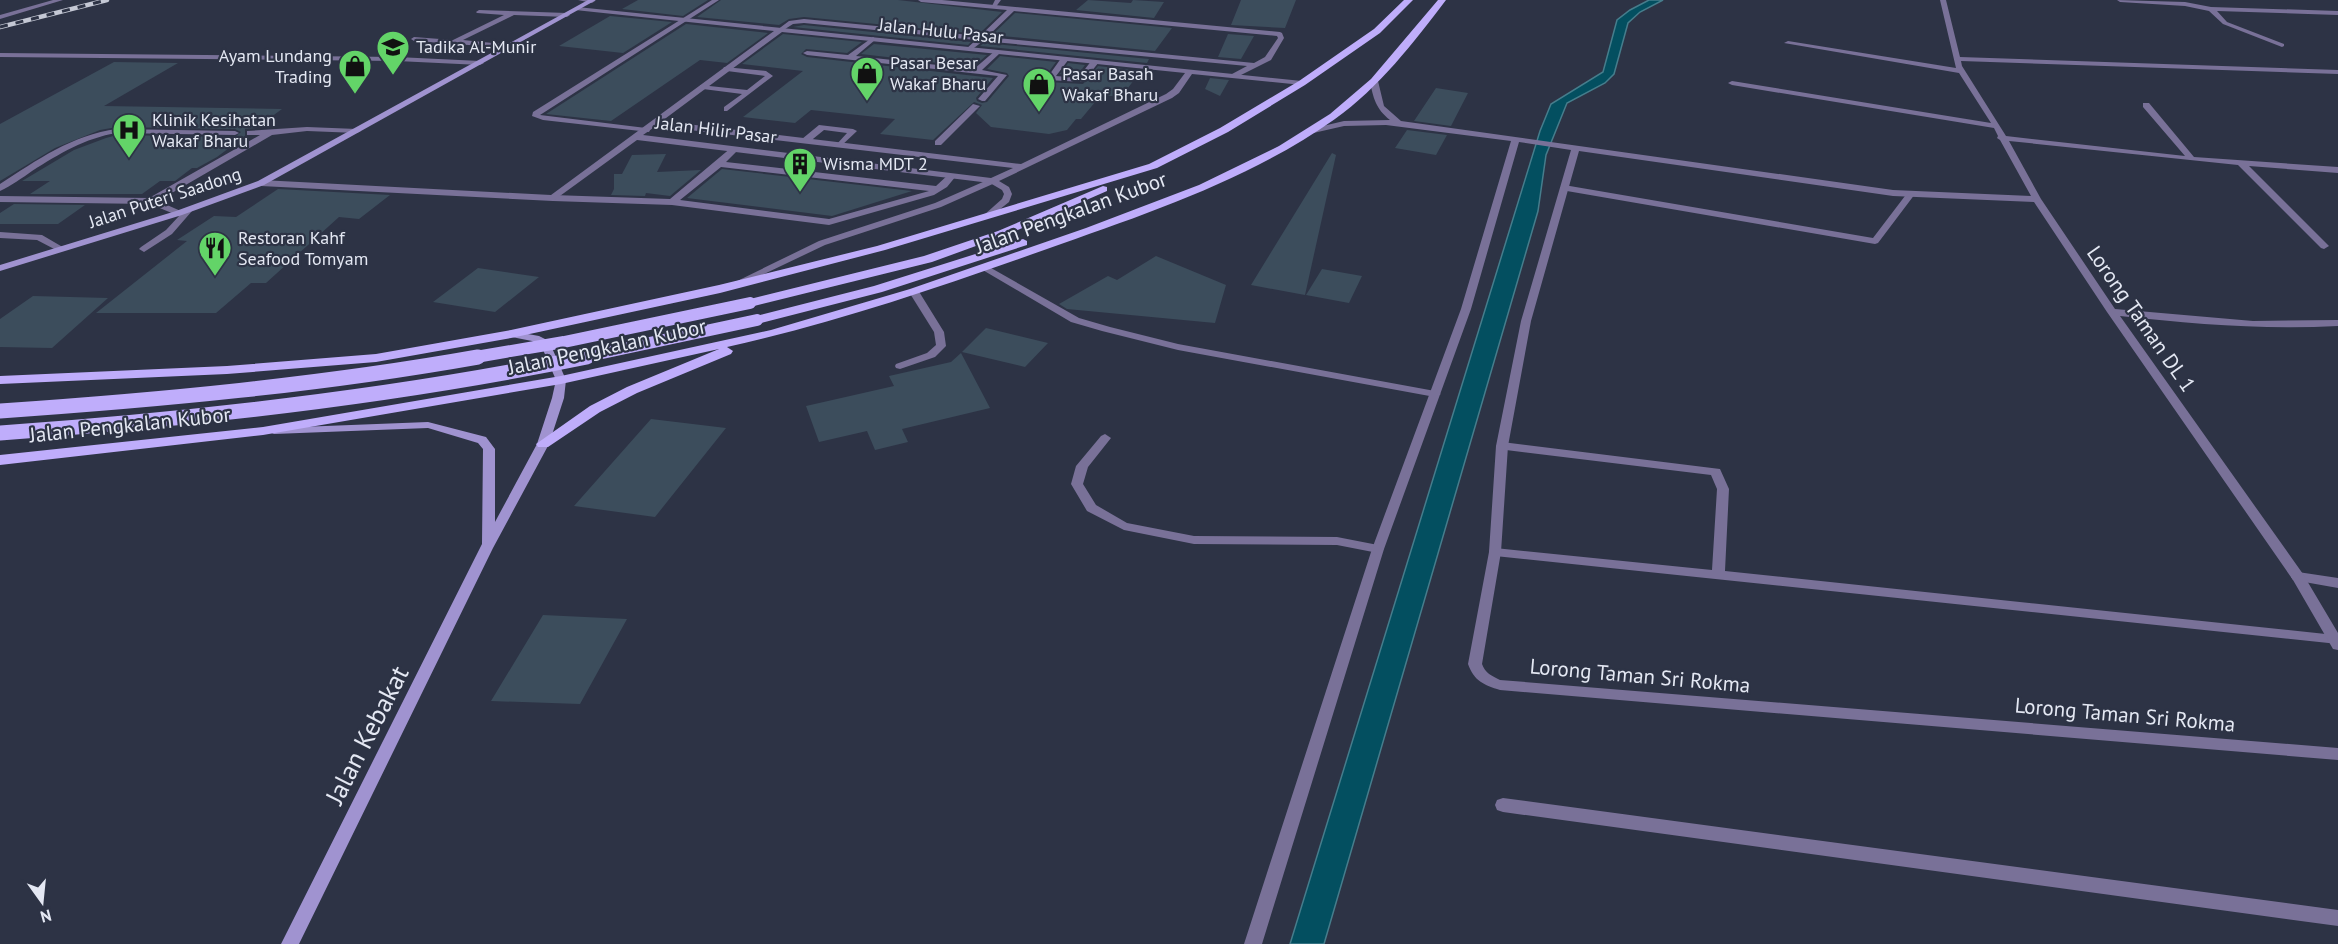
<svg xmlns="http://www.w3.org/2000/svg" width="2338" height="944" font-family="'PT Sans',sans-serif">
<rect width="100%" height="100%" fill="#2d3345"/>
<path fill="#034f60" stroke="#467d8c" stroke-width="1.5" d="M1649 0H1663L1640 12 1628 23 1614 74 1605 83 1567 103 1546 155 1538 211 1324 944H1290L1540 131 1551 104 1603 72 1617 20 1630 10Z"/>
<path fill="#3c4d5c" d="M638 0H708L683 16 622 9Z
M721 0H898L1002 12 979 34 804 17 789 19 779 25 697 17Z
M1088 0 1131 3 1133 0 1164 2 1154 18 1076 10Z
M1241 0H1296L1285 28 1231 25Z
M1015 13 1172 28 1155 51 992 35Z
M610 16 672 22 623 53 559 46Z
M686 24 768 33 727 63 700 60 611 121 546 114Z
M804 25 971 42 968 45 793 27Z
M783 34 862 42 847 53 806 49 801 54 807 57 993 78 976 98 977 101 982 103 987 102 1009 76 1007 73 987 69 1000 56 1056 62 1045 77 1048 82 1083 84 1098 66 1141 71 1121 97 1101 95 1081 119H1076L1067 130 1049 134 991 127 976 113 982 105 974 102 933 140 880 134 895 119 811 110 795 123 743 117 803 71 742 64Z
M1228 34 1254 36 1241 59 1218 57Z
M984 43 1149 59 1147 63 980 46Z
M874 44 987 55 973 67 861 54Z
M114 62 178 63 104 106 282 109 256 128 245 129V136L217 157 197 168H192L175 181H160L142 194H30L50 181H22L74 150 106 138 117 135 235 137 241 132 235 129 117 127 100 130 55 148 0 181V124Z
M1068 63 1085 65 1077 76 1060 74Z
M1210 78 1229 80 1220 96 1205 89Z
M1436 88 1468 93 1451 126 1414 121Z
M1407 130 1447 135 1436 155 1395 148Z
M1332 153 1336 155 1305 295 1251 285Z
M666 154 657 172 701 170 670 196 646 193 645 196 611 195 614 189V174H622L632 155Z
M722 169 912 191 832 216 687 198Z
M278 189 390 195 359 219 339 217 266 283H251L216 313H96L187 241 177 240 214 216 236 217Z
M14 204 85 205 58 224H0V213Z
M1156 256 1226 285 1215 323 1067 309 1059 304 1108 276 1117 280Z
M478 268 539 277 495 312 433 302Z
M1322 269 1362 276 1349 303 1306 295Z
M33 296 108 298 52 348 0 347V319Z
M986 328 1048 343 1025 367 962 352Z
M961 353 990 408 902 429 908 442 875 450 867 431 819 442 806 406 894 386 889 376 951 362Z
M651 419 726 428 655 517 574 506Z
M543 615 627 619 580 704 491 701Z"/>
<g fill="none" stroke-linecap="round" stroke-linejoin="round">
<path fill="#797198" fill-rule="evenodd" d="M578 0H595V1L592 3Z
M712 0H719L540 115 646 128 650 130 649 132 543 120 532 116 533 112Z
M918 0H942L1280 32 1282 33 1284 38 1271 60 1235 78H1232V74L1247 66 983 41 970 51 966 49 976 40 804 23 793 24 782 31 777 30 789 21 804 19 980 36 1007 10 921 2ZM1014 11 1277 36 1278 38 1265 57 1254 63 987 37Z
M479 10 567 13 570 15 567 17 514 15 463 40 512 45V47L510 48 414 41 411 39 414 37 453 40 504 15 477 13 476 12Z
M873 37 876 39 875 40 856 56 974 69 996 50 1000 52 999 54 982 70 1007 75 985 101H982L978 99 998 76 807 55 803 53 807 51 848 55Z
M1062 57 1069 59 1056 76 1078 78 1092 60 1099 62 1083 82 1048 80 1047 78Z
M724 67 766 71 773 76 727 111H724V107L742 94 703 89H700V85L747 90 765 76 727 71 723 69Z
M973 104 980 106 941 145H935V141Z
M819 125 853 129 857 131 840 147 836 145 847 133 824 130 808 143H802V139Z
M307 127 357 129 361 131 357 133 307 131 272 135 158 201 183 212 188 208 192 211 172 234 144 252 139 249 141 247 166 230 179 216 150 204 0 202V196L149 198 260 135H247V131Z
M117 129 235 131 239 133 235 135 117 133C85 138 59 154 32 171 22 178 11 186 0 191V184C37 160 72 135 117 129Z
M732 147 739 149 726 162 936 186 949 174 956 176 947 187 934 195 829 225 672 205 553 201 549 198 553 195 670 199ZM721 167 929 191 829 219 680 200Z
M992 178 995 179V183L941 207 825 245 739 286 736 287 731 284 819 241 935 203Z
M1564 185 1873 238 1908 192 1915 194 1878 243 1875 244 1561 190 1560 188Z
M0 232 42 235 66 249 64 251H58L37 240 0 238Z
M984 264 1079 318 1110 327 1178 344 1435 391 1441 394 1435 397 1178 350 1102 331 1071 322 981 269 979 267Z
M914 289 918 290 944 332 946 346 935 357 900 369 896 368 895 366 896 364 927 353 936 345 934 332 909 292Z
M1105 434 1111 438 1088 467 1083 484 1096 505 1127 523 1194 536 1337 537 1378 545 1384 549 1378 553 1337 545 1194 544 1124 530 1087 511 1071 484 1076 466 1101 436Z
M1502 442 1720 469 1729 489 1725 571 2335 635 2338 636V644L1495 556 1490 555 1489 552 1490 549 1495 548 1712 570 1717 489 1711 475 1498 449 1496 446Z
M2298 572 2338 578V588L2293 580 2291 577 2293 574Z
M1503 798 2338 910V926L1503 812 1497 810 1495 805 1497 800Z"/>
<path fill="#797198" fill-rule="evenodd" d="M53 0H63L0 19V15Z
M995 0H1001L995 8H991Z
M1940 0H1946L1960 57 2338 70V74L1961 61 1962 66 2006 136 2185 156 2143 107V103H2149L2194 157 2338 167V173L2249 166 2329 246 2324 249 2321 248 2238 165 2009 141 2041 199 2115 309 2253 321 2338 320V326C2265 330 2193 324 2120 316L2303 574 2338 633V650L2333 649 2293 580 2107 312 2034 202 1893 196 1579 151 1531 321 1508 446 1501 552 1482 664C1485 673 1492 676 1500 680L2338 748V760L1500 690C1484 685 1474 681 1468 664L1489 552 1496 446 1521 321 1571 150 1519 142 1471 309 1384 549 1262 944H1244L1372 549 1461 309 1511 141 1386 125 1344 126 1309 134H1306V130L1344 121 1390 120C1376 109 1373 98 1370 81L1374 79 1378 81 1384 106 1401 121 1893 190 2031 196 2000 140 1997 138 1998 136 1994 128 1732 85 1728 83 1732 81 1991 123 1959 73 1784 43 1788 41 1956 68Z
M2117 0 2185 2 2211 7 2338 11V15L2217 11 2227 22 2284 44V46L2282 47 2223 24 2209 11 2185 6 2120 2Z
M577 7 1302 81 1306 83 1302 85 1192 74 1179 93 1172 98 999 181 1009 187 1012 194 1009 202 989 218 984 215 1002 199 1004 194 1002 190 990 183 637 140 553 201 261 186 257 183 261 180 551 195 774 31 575 10 574 9ZM782 32 1185 73 1173 89 1166 94 1021 164 662 121ZM656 126 1013 168 991 178 643 135Z
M0 53 397 57 480 61 484 63 480 65 397 61 0 57Z"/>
<path fill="#a093d0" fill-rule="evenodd" d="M588 0H596L264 185 182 215 0 271V265L176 211 258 181Z
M511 331 539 336 549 341 566 380 564 398 549 444 493 548 299 944H281L482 544 483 449 478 443 428 428 274 434 268 431 274 428 428 422 486 437 495 449V522L537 444 552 398 556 380 541 345 532 341 507 336 506 334Z"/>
<path fill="#bfadfb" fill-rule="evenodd" d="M1404 0H1413L1380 33 1305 85 1228 132 1157 168 885 250 720 293 511 338 376 362 227 374 0 384V376L227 366 376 354 511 330 719 285 877 246 1149 164 1220 128 1299 81 1374 29Z
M1438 0H1446C1414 42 1379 88 1335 119 1249 180 1146 214 1047 249 942 286 836 323 727 347L733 351 731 354 637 393 600 412 548 447H538L536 444 590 406 627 387 719 349 561 384 263 435 0 465V455L263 427 561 376 771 330 910 289 1086 228 1199 185 1279 146 1330 114 1371 79Z
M1103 186 1107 187V191L1006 235 932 262 750 307 744 303 746 300 924 256 998 231Z
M1023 239 1027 241V245L882 292 757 324 751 320 752 317 874 286Z"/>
<g stroke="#c4c8d4" stroke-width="4.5">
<path id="rail" d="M0 27 107 0"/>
</g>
<use href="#rail" stroke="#2d3345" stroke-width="3" stroke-dasharray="8" stroke-linecap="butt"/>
<path stroke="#bfadfb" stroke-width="12" d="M470 358 564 342 750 303
M579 358 757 320"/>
<path stroke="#bfadfb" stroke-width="15" d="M0 411C160 400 320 385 478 357
M0 433C197 419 393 397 587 357"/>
</g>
<defs>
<g id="school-pin" transform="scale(1.725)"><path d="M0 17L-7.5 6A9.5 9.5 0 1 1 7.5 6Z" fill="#63d468" stroke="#2d3345"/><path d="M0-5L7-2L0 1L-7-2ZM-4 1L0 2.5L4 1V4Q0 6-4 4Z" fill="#111"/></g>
<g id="shop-pin" transform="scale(1.725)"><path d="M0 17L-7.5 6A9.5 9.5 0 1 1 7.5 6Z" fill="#63d468" stroke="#2d3345"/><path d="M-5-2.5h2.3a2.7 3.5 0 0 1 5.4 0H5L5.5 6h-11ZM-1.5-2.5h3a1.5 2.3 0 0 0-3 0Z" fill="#111"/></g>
<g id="hospital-pin" transform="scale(1.725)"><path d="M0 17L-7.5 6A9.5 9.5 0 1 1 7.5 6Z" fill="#63d468" stroke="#2d3345"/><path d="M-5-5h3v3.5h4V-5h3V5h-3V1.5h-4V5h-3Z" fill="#111"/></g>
<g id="building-pin" transform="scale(1.725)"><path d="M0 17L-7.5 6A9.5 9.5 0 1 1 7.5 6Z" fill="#63d468" stroke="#2d3345"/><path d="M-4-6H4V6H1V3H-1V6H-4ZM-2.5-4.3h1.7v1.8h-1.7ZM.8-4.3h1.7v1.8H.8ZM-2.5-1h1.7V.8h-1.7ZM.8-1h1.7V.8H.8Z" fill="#111"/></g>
<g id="restaurant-pin" transform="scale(1.725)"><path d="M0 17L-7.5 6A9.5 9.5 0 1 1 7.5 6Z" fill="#63d468" stroke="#2d3345"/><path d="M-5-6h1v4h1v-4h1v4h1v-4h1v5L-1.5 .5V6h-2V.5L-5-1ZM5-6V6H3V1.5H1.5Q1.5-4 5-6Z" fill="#111"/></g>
</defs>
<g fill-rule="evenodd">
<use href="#school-pin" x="393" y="47"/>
<use href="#shop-pin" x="355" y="66"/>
<use href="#shop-pin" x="867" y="73"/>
<use href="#shop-pin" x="1039" y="84"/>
<use href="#hospital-pin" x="129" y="130"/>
<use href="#building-pin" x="800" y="164"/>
<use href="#restaurant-pin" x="215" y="248"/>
</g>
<g text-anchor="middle" stroke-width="4.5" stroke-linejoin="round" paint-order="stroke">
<g font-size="18" fill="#e4e8f3" stroke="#2d3345">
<text transform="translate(941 31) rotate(6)" y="6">Jalan Hulu Pasar</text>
<text transform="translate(716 130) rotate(7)" y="6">Jalan Hilir Pasar</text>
<text transform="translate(165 198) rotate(-18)" y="6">Jalan Puteri Saadong</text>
</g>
<g font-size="18" fill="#e4e8f3" stroke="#2d3345" text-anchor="start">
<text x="416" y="53">Tadika Al-Munir</text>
<text x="332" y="62" text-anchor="end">Ayam Lundang<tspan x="332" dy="21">Trading</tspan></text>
<text x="890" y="69">Pasar Besar<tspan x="890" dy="21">Wakaf Bharu</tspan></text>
<text x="1062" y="80">Pasar Basah<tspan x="1062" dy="21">Wakaf Bharu</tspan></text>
<text x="152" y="126">Klinik Kesihatan<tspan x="152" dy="21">Wakaf Bharu</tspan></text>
<text x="823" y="170">Wisma MDT 2</text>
<text x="238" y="244">Restoran Kahf<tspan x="238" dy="21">Seafood Tomyam</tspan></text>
</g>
<g font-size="21" fill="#e4e8f3" stroke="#2d3345">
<text transform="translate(1071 213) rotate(-20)" y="7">Jalan Pengkalan Kubor</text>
<text transform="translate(2141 319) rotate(55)" y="7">Lorong Taman DL 1</text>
<text transform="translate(607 347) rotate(-12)" y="7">Jalan Pengkalan Kubor</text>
<text transform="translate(130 425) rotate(-6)" y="7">Jalan Pengkalan Kubor</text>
<text transform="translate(1640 676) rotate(5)" y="7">Lorong Taman Sri Rokma</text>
<text transform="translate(2125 715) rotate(5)" y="7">Lorong Taman Sri Rokma</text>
</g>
<g font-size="26" fill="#e4e8f3" stroke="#2d3345">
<text transform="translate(367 735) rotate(-63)" y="9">Jalan Kebakat</text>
</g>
</g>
<g transform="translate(42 902) rotate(165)" stroke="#2d3345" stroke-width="4.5" paint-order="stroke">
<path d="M0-4.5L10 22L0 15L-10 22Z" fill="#e4e8f3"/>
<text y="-9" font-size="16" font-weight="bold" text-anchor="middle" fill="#e4e8f3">N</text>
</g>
</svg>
